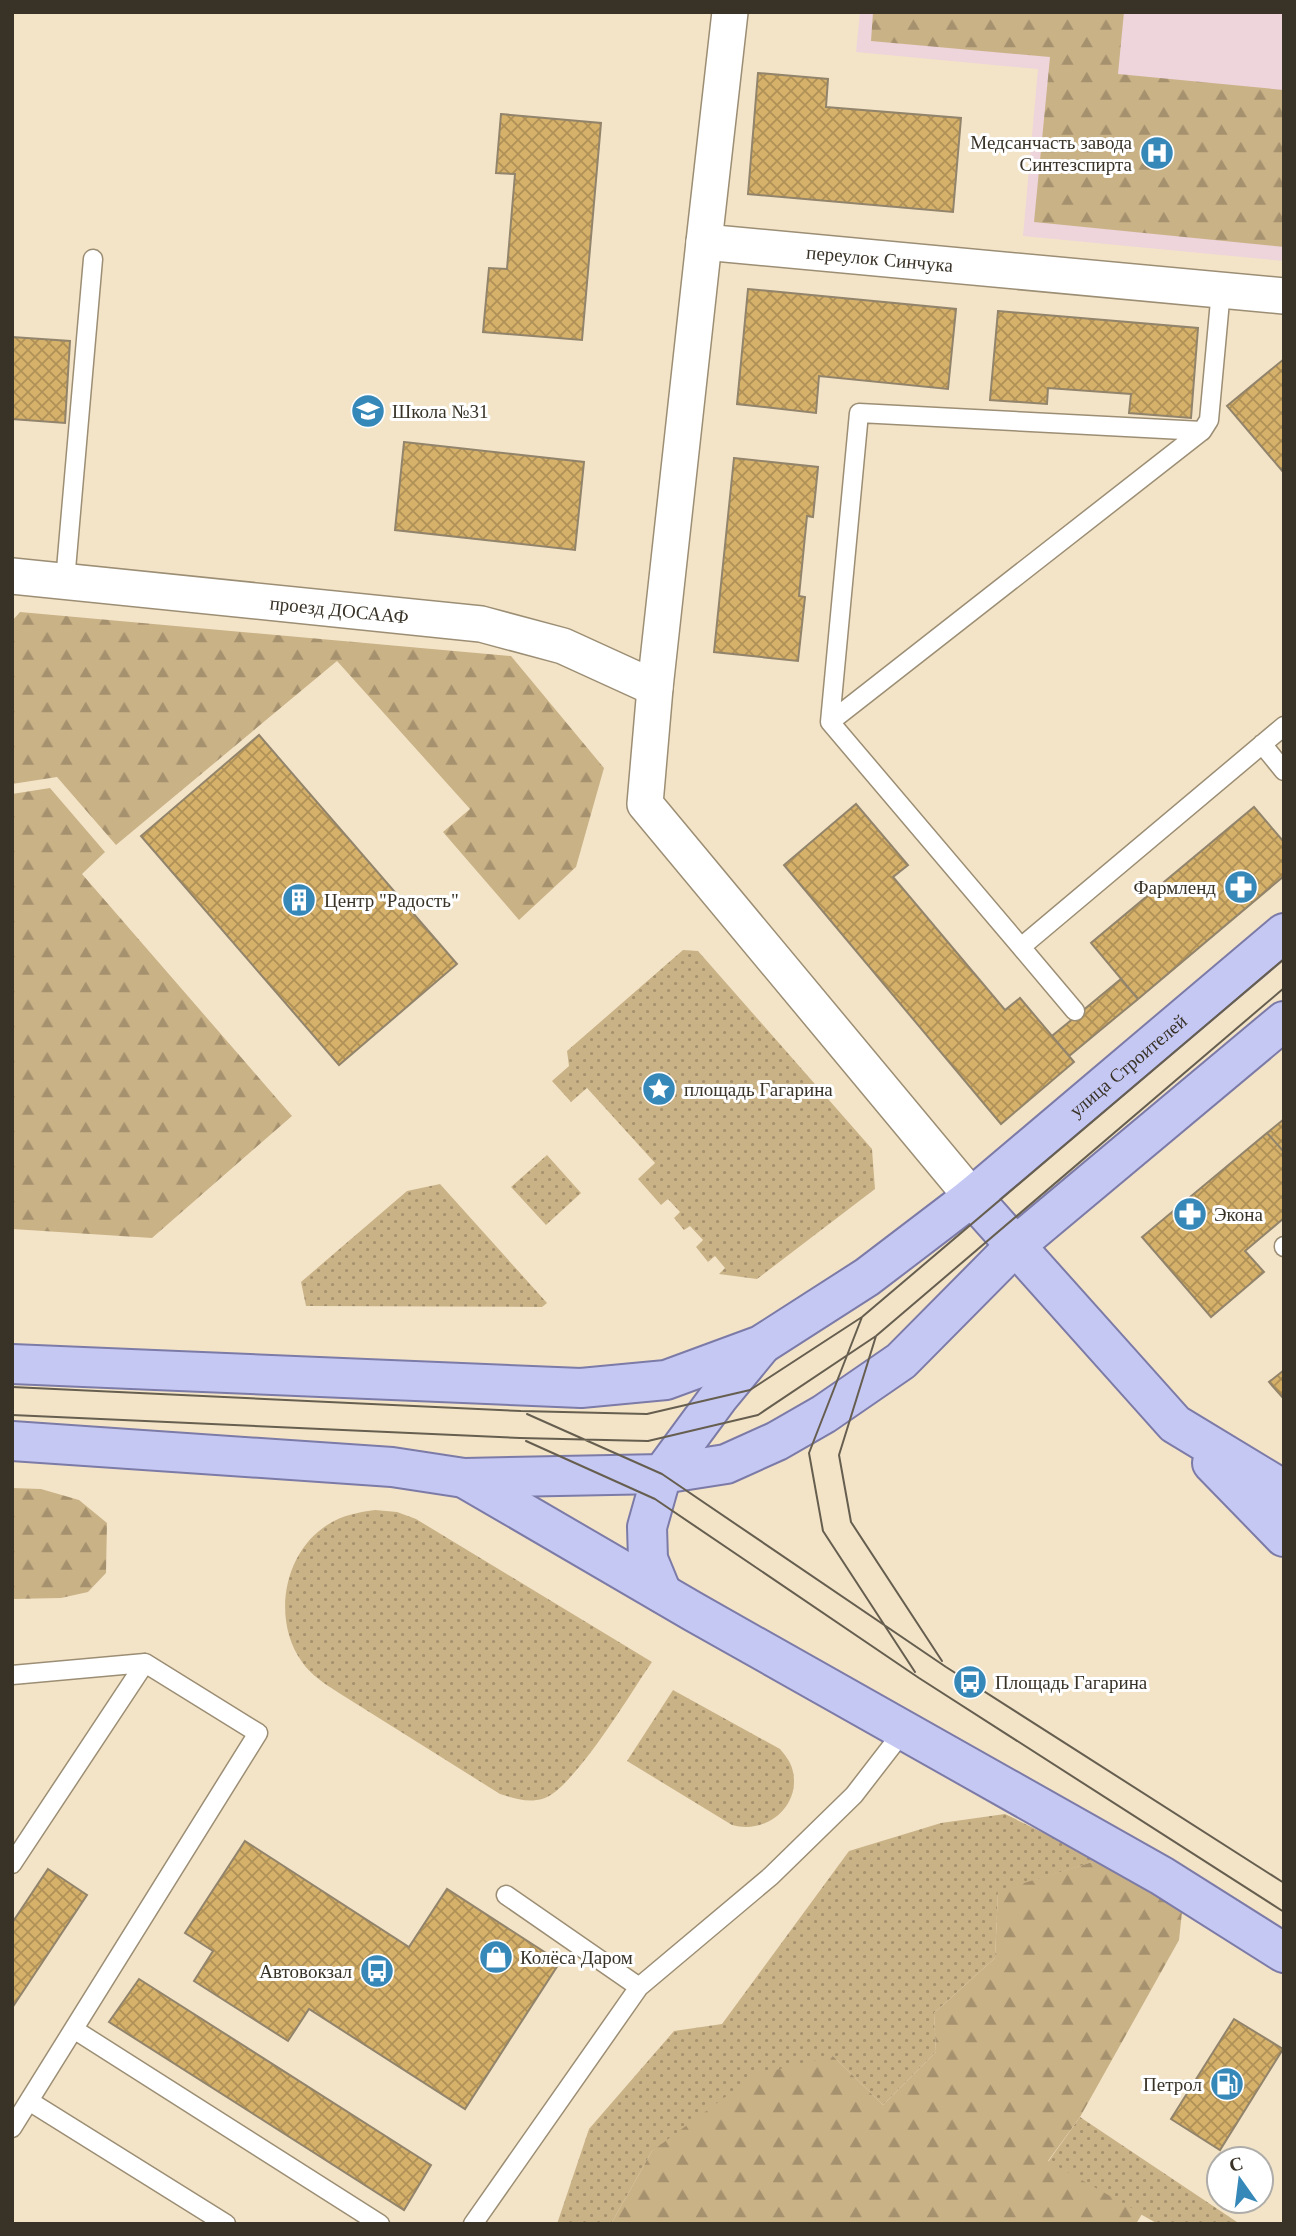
<svg xmlns="http://www.w3.org/2000/svg" width="1296" height="2236" font-family="Georgia,serif">
<defs>
<pattern id="grass-dots" width="8" height="8" patternUnits="userSpaceOnUse" patternTransform="scale(1.75)"><rect width="8" height="8" fill="#cab287"/><path d="M2 2h.1M6 6h.1" fill="none" stroke="#a5916e" stroke-width="1.8" stroke-linecap="round"/></pattern>
<pattern id="forest-firs" width="22" height="20" patternUnits="userSpaceOnUse" patternTransform="scale(1.75)"><rect width="22" height="20" fill="#cab287"/><path d="M5 1l3.5 6h-7zM16 11l3.5 6h-7z" fill="#a5916e"/></pattern>
<pattern id="building-cross-hatch" width="8" height="8" patternUnits="userSpaceOnUse" patternTransform="scale(1.75)"><rect width="8" height="8" fill="#d6b16a"/><path d="M0 0l8 8M0 8l8-8" fill="none" stroke="#af9157"/></pattern>
</defs>
<rect width="100%" height="100%" fill="#f3e4c8"/>
<path fill="#eed4db" d="M860 12H1284V261L1023 236 1038 69 856 52Z"/>
<path fill="url(#grass-dots)" d="M683 950 698 951 872 1149 875 1189 757 1279 719 1274 725 1268 715 1256 708 1262 696 1247 703 1240 690 1226 684 1230 674 1218 680 1212 668 1199 661 1205 638 1179 655 1163 587 1088 571 1102 552 1081 569 1066 567 1051Z
M547 1155 581 1193 546 1225 511 1187Z
M440 1184 547 1303 542 1307 306 1306 301 1282 407 1191Z
M375 1510 397 1512 416 1519 652 1662C631 1692 573 1791 542 1799 527 1803 513 1798 500 1794L339 1693C325 1684 311 1675 302 1662 270 1617 285 1546 334 1521 348 1514 361 1512 375 1510Z
M673 1690 780 1749C785 1755 790 1761 792 1768 803 1805 767 1835 732 1825L627 1761Z
M1005 1814 1099 1860 998 1892 995 1958 934 2013 936 2052 883 2105 833 2056 652 2151 611 2224H557L589 2129 674 2031 722 2024 849 1851 941 1823Z
M1080 2117 1240 2224H1158L1048 2162Z"/>
<path fill="url(#forest-firs)" d="M873 12H1124L1118 74 1284 90V247L1034 222 1050 57 871 41Z
M20 612 511 656 604 768 576 867 519 920 443 832 470 809 337 661 116 845 57 777 12 784V621Z
M50 788 105 852 82 874 292 1116 152 1238 12 1229V794Z
M12 1488 41 1489 79 1500 107 1523 106 1573 88 1592 61 1598 12 1599Z
M1099 1860 1182 1912 1179 1940 1080 2117 1048 2161 1142 2214 1136 2224H611L652 2151 755 2075 833 2056 883 2105 936 2052 934 2013 995 1958 998 1891Z"/>
<path fill="url(#building-cross-hatch)" stroke="#92846b" stroke-width="2" d="M758 73 828 79 826 107 961 118 953 212 748 194Z
M501 114 601 123 582 340 483 332 489 268 507 269 515 174 496 173Z
M748 289 956 309 948 389 819 376 816 413 737 404Z
M998 311 1198 328 1191 418 1129 413 1131 394 1048 388 1047 404 990 400Z
M12 337 70 341 65 423 12 419Z
M1284 359V473L1227 406Z
M404 442 584 462 575 550 395 530Z
M734 458 818 467 813 517 807 516 799 596 805 597 798 661 714 652Z
M259 735 457 964 339 1065 141 836Z
M856 804 908 865 893 877 1005 1010 1020 998 1074 1062 1001 1124 784 865Z
M1254 807 1284 842V876L1138 999 1091 943Z
M1121 979 1138 999 1069 1056 1052 1036Z
M1284 1119V1152L1267 1133Z
M1267 1133 1284 1152V1218L1245 1251 1264 1272 1211 1317 1142 1237Z
M1284 1370V1399L1269 1382Z
M245 1841 409 1947 447 1889 560 1962 465 2109 309 2009 288 2041 194 1981 213 1951 185 1933Z
M48 1869 87 1895 12 2008V1923Z
M139 1979 431 2165 404 2210 109 2022Z
M1234 2019 1283 2049 1220 2150 1171 2119Z"/>
<g fill="none" stroke-linecap="round" stroke-linejoin="round">
<g stroke="#9c8e74" stroke-width="21">
<path id="lane" d="M1221 290 1209 420 1202 431 859 413 830 722 1021 947 1284 726
M65 581 93 259
M830 722 1202 431
M1262 744 1284 771
M1021 947 1075 1011
M1284 1246V1247
M12 1675 145 1663 258 1733 12 2128
M12 1864 145 1663
M506 1895 639 1987
M75 2030 380 2224
M29 2101 226 2224
M473 2224 639 1987 771 1876 854 1795 905 1729"/>
</g>
<g stroke="#9c8e74" stroke-width="38">
<g id="street">
<path id="s1" d="M730 12 704 242 1284 296"/>
<path d="M704 242 655 688 645 804 972 1197"/>
<path id="s2" d="M12 576 481 624 563 646 655 688"/>
</g>
</g>
<g stroke="#7c7ba7" stroke-width="42">
<g id="primary">
<path d="M972 1197 1175 1424 1284 1490"/>
<path id="s3" d="M12 1364 581 1388 666 1380 761 1345 867 1277 972 1197 1284 933"/>
<path d="M12 1441 392 1467 464 1478 662 1474 726 1464 777 1441 824 1414 901 1361 1015 1246 1284 1021"/>
<path d="M1212 1463 1284 1537"/>
<path d="M464 1478 694 1612 1162 1876 1284 1953"/>
<path d="M662 1593 648 1559 647 1527 662 1474 718 1398 760 1347"/>
</g>
</g>
<use href="#lane" stroke="#fff" stroke-width="18"/>
<use href="#street" stroke="#fff" stroke-width="35"/>
<use href="#primary" stroke="#c6c8f4" stroke-width="38"/>
<path stroke="#665e4f" stroke-width="2" d="M862 1317 809 1453 823 1531 915 1672
M876 1336 839 1455 851 1522 942 1661
M12 1387 521 1411 647 1414 750 1390 862 1317 1284 959
M527 1414 662 1474 946 1667 1284 1883
M12 1415 520 1438 648 1441 758 1415 876 1336 1284 988
M526 1441 655 1499 919 1678 1284 1912"/>
</g>
<defs>
<g id="hospital-disc" transform="scale(1.75)"><circle r="9.5" fill="#3688b8" stroke="#fff"/><path d="M-5-5h3v3.5h4V-5h3V5h-3V1.5h-4V5h-3Z" fill="#fff"/></g>
<g id="school-disc" transform="scale(1.75)"><circle r="9.5" fill="#3688b8" stroke="#fff"/><path d="M0-5L7-2L0 1L-7-2ZM-4 1L0 2.5L4 1V4Q0 6-4 4Z" fill="#fff"/></g>
<g id="pharmacy-disc" transform="scale(1.75)"><circle r="9.5" fill="#3688b8" stroke="#fff"/><path d="M-2-6h4v4h4v4h-4v4h-4v-4h-4v-4h4Z" fill="#fff"/></g>
<g id="building-disc" transform="scale(1.75)"><circle r="9.5" fill="#3688b8" stroke="#fff"/><path d="M-4-6H4V6H1V3H-1V6H-4ZM-2.5-4.3h1.7v1.8h-1.7ZM.8-4.3h1.7v1.8H.8ZM-2.5-1h1.7V.8h-1.7ZM.8-1h1.7V.8H.8Z" fill="#fff"/></g>
<g id="sight-disc" transform="scale(1.75)"><circle r="9.5" fill="#3688b8" stroke="#fff"/><path d="M0-6L1.8-2.2L6-1.7L2.9 1.2L3.7 5.4L0 3.3L-3.7 5.4L-2.9 1.2L-6-1.7L-1.8-2.2Z" fill="#fff"/></g>
<g id="bus-disc" transform="scale(1.75)"><circle r="9.5" fill="#3688b8" stroke="#fff"/><path d="M-5-6H5V4H4V6H2V4H-2V6H-4V4H-5ZM-3.5-4V0h7V-4ZM-3.5 1.2v1.5H-2V1.2ZM2 1.2v1.5H3.5V1.2Z" fill="#fff"/></g>
<g id="shop-disc" transform="scale(1.75)"><circle r="9.5" fill="#3688b8" stroke="#fff"/><path d="M-5-2.5h2.3a2.7 3.5 0 0 1 5.4 0H5L5.5 6h-11ZM-1.5-2.5h3a1.5 2.3 0 0 0-3 0Z" fill="#fff"/></g>
<g id="fuel-disc" transform="scale(1.75)"><circle r="9.5" fill="#3688b8" stroke="#fff"/><path d="M-5.5-6h7V0h2V4h1.3V-2.5L3-4.5l.8-.8L6-3V5H2.5V1h-1V6h-7ZM-4.2-4.7v3.2H.2V-4.7Z" fill="#fff"/></g>
</defs>
<g fill-rule="evenodd">
<use href="#hospital-disc" x="1157" y="153"/>
<use href="#school-disc" x="368" y="411"/>
<use href="#pharmacy-disc" x="1241" y="887"/>
<use href="#building-disc" x="299" y="900"/>
<use href="#sight-disc" x="659" y="1089"/>
<use href="#pharmacy-disc" x="1190" y="1214"/>
<use href="#bus-disc" x="970" y="1682"/>
<use href="#shop-disc" x="496" y="1957"/>
<use href="#bus-disc" x="377" y="1971"/>
<use href="#fuel-disc" x="1227" y="2084"/>
</g>
<g text-anchor="middle" stroke-width="6" stroke-linejoin="round" paint-order="stroke">
<g font-size="19" fill="#383227" stroke="#fff" text-anchor="start">
<text x="1132" y="149" text-anchor="end">Медсанчасть завода<tspan x="1132" dy="22">Синтезспирта</tspan></text>
<text x="392" y="418">Школа №31</text>
<text x="1216" y="894" text-anchor="end">Фармленд</text>
<text x="324" y="907">Центр "Радость"</text>
<text x="684" y="1096">площадь Гагарина</text>
<text x="1214" y="1221">Экона</text>
<text x="995" y="1689">Площадь Гагарина</text>
<text x="520" y="1964">Колёса Даром</text>
<text x="352" y="1978" text-anchor="end">Автовокзал</text>
<text x="1202" y="2091" text-anchor="end">Петрол</text>
</g>
<g font-size="19" fill="#383227" stroke="#fff">
<text dy="7" stroke="none"><textPath href="#s1" startOffset="408">переулок Синчука</textPath></text>
<text dy="7" stroke="none"><textPath href="#s2" startOffset="329">проезд ДОСААФ</textPath></text>
<text dy="7" stroke="none"><textPath href="#s3" startOffset="1218">улица Строителей</textPath></text>
</g>
</g>
<rect width="1296" height="2236" fill="none" stroke="#383227" stroke-width="28"/>
<g transform="translate(1240 2180) rotate(346)"><circle r="33" fill="#ffffff" stroke="#afada9" stroke-width="2"/>
<path d="M0-5L12 26L0 18L-12 26Z" fill="#3688b8"/>
<text y="-10" font-size="19" font-weight="bold" text-anchor="middle" fill="#383227">С</text>
</g>
</svg>
